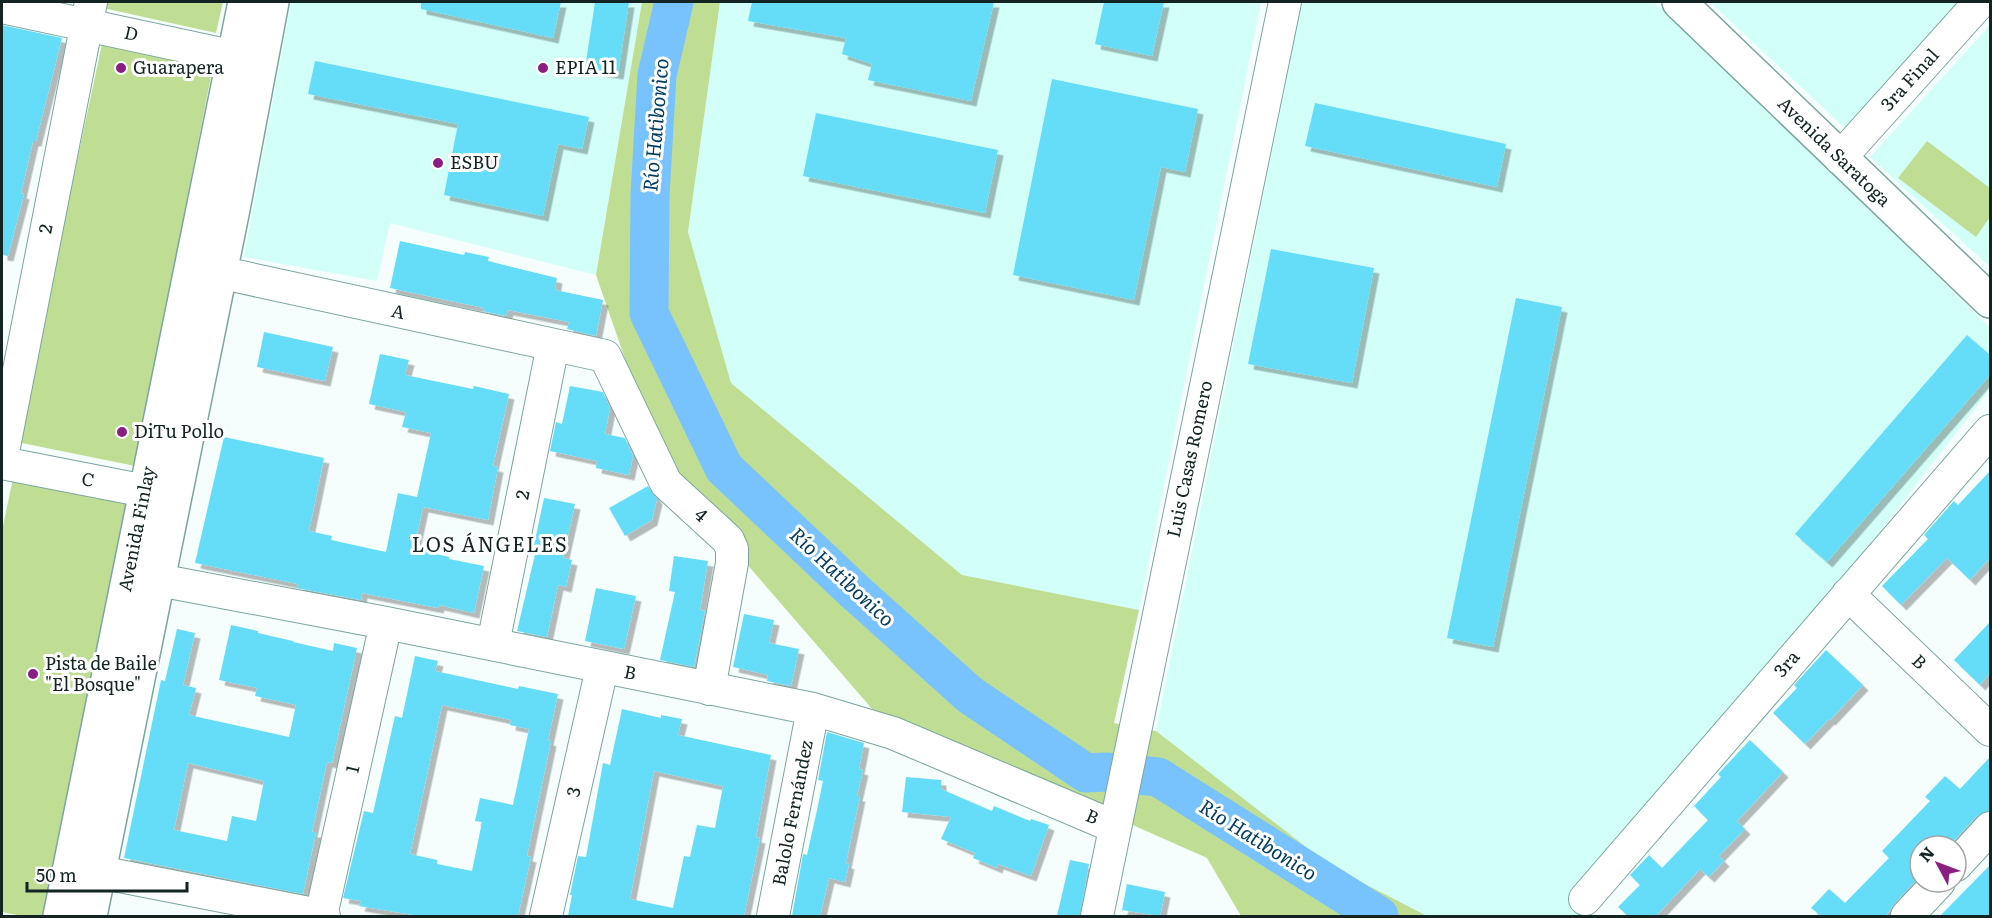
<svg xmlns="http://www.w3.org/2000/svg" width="1992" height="918" font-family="Literata,serif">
<defs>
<filter id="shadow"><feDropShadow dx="5.5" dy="5.5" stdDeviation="0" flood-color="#0004"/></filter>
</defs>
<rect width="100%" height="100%" fill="#f5fefc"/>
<path fill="#d2fff8" d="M291 2H642L596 275 390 223 377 281 244 257Z
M720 2H1261L1139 610 962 575 731 383 688 232Z
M1302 2H1653L1681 25 1990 328V389L1582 916H1427L1331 867 1156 731Z
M1710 2H1958L1847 130Z
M1990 25V267L1870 157Z"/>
<path fill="#bfde94" d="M105 2H223L216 33 103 8Z
M642 2H720L688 232 731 383 962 575 1139 610 1114 723 1156 731 1332 867 1427 916H1241L1207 858 873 710 662 466 596 275Z
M102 44 213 66 135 466 17 442Z
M1927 141 1990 188V217L1976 237 1898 178Z
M13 478 128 502 43 916H22L2 912V531Z"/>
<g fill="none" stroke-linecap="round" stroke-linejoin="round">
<path stroke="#78c2fe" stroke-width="39" d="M674 2 657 75 650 195 649 313 724 468 853 590 970 695 1086 773 1106 772 1158 777 1379 916"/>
</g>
<path fill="#66ddf8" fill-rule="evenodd" filter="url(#shadow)" d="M421 2H561L553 38 421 9Z
M595 2H629L618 74 585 69Z
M752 2H994L971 101 868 80 872 64 842 54 846 38 748 21Z
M1104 2H1164L1152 56 1095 44Z
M2 25 62 38 36 141H33L21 193 24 194 8 256 2 255Z
M315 61 589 117 582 149 558 144 543 216 444 195 458 124 308 94Z
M1052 79 1198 109 1185 172 1161 167 1134 300 1013 275Z
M1315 103 1506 144 1497 187 1305 146Z
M816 113 998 150 985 213 803 176Z
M400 241 464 255 465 252 489 257 488 261 557 278 555 290 603 300 596 336 567 329 569 322 508 310 506 316 483 311 484 308 390 288Z
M1271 249 1374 268 1352 383 1248 364Z
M1516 298 1562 307 1493 647 1447 638Z
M264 332 333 347 325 381 257 367Z
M1967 335 1990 355V375L1827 562 1795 534Z
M380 354 409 360 405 375 473 389 474 386 509 394 493 466 498 467 488 520 423 507 414 549 449 557V559L484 566 474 613 439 605 438 608 362 593 361 600 297 588 298 584 195 563 224 437 324 458 309 531 332 536 331 540 386 552 398 493 417 497 431 433 402 427 406 412 369 404Z
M570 386 603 392 610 408 605 434 625 438 633 456 629 475 596 468 597 461 550 451 556 422 562 424Z
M1990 471V558L1970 580 1947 558 1901 605 1882 586 1928 539 1924 535 1946 510 1954 501 1958 505Z
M648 486 657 499 652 520 625 536 609 508Z
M544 498 575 504 563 558 572 560 566 587 558 585 547 637 517 631 537 546 534 545Z
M674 556 708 561 700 610 705 611 694 667 660 660 675 592 669 591Z
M596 588 636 596 624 649 585 641Z
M744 614 774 620 769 643 799 649 791 686 767 681 768 675 733 667Z
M1990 622V673L1980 685 1954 660Z
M231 625 258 631V633L293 641V642L333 651 334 643 357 648 332 763 327 762 312 832H316L303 894 124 858 161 680 165 681 177 629 195 633 183 685 196 688 189 715 289 737 296 705 255 696 257 688 219 680ZM188 763 264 781 256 821 232 816 227 841 174 830Z
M1826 650 1863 685 1830 720 1829 719 1805 744 1773 713 1797 688 1794 685Z
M415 656 438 661 435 671 518 689 519 686 558 694 548 740 551 741 527 856 531 857 518 916H420L359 906 361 901 343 898 364 811 373 813 395 716 402 718ZM442 705 511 720 510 725 529 729 513 805 480 798 475 821 482 822 472 871 437 864V860L410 854Z
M622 709 661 718V715L682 719 678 735 771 755 756 837 760 838 744 916H568L572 895H570L578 856 586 857 603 763 610 765ZM654 771 723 786 715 828 697 825 690 857 684 856 673 908 630 899Z
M827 732 864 743 859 769 863 770 857 796H860L846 863 849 864 845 882 829 878 820 916H792L803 854 807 855 817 810 823 781 818 780Z
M1750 740 1783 772 1737 821 1745 829 1719 856 1724 861 1709 877 1700 869 1656 916H1628L1618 907 1640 885 1630 875 1649 855 1662 868 1708 820 1694 806 1721 777 1718 774Z
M1990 757V810L1977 816 1949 846H1920V876L1894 904 1886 916H1821L1811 908 1829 889 1845 903 1889 858 1882 851 1930 801 1925 797 1945 776 1960 789Z
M906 777 941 780V789L992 811 994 806 1030 821 1031 819 1049 825 1031 876 998 864 997 868 973 858 975 853 941 839 951 817 902 812Z
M1070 860 1089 864 1080 916H1057Z
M1990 865V916H1940Z
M1127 884 1165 892 1160 916 1122 910Z"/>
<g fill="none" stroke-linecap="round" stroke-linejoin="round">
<g stroke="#7ba6a0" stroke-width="34">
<path id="minor" d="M2 7 259 62
M1840 158 1980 2
M195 267 605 356 666 483 728 540 732 549V563L709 689
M2 457 91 2
M2 463 171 496
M132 575 386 623 813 709 893 733 1115 827
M1848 594 1990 730
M493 644 553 345
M1956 865 1990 828
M74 868 99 872 324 916
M1585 899 1990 431
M321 916 386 623
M546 916 602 668
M773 916 813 709
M1097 916 1285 2
M1907 916 1939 882"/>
</g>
<g stroke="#7ba6a0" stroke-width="36">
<path id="major" d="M1679 2 1990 301
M60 916 245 2
M90 916 233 209 272 2"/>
</g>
<use href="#minor" stroke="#fff" stroke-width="32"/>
<use href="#major" stroke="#fff" stroke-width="33"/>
</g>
<g fill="#8b1e82" stroke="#fff" stroke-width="2">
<circle cx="121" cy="68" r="6"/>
<circle cx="543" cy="68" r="6"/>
<circle cx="438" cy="163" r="6"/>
<circle cx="122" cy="432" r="6"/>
<circle cx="33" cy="674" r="6"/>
</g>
<g text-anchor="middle" stroke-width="6" stroke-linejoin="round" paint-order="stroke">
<g font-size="18" fill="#132422" stroke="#fff">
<text transform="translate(131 34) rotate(13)" y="6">D</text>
<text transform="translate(1910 80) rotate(-48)" y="6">3ra Final</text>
<text transform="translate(1834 152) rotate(44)" y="6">Avenida Saratoga</text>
<text transform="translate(46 229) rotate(-79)" y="6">2</text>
<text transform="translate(398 312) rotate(12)" y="6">A</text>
<text transform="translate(1190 459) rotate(-78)" y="6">Luis Casas Romero</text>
<text transform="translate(88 480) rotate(12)" y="6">C</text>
<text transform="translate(523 495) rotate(-79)" y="6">2</text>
<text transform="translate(701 515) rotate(42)" y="6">4</text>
<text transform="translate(137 529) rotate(-79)" y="6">Avenida Finlay</text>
<text transform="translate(1919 662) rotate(44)" y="6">B</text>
<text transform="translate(1787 664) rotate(-49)" y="6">3ra</text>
<text transform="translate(630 673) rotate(11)" y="6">B</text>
<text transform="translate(353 769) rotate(-77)" y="6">1</text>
<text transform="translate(574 792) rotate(-77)" y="6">3</text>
<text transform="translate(793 813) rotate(-79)" y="6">Balolo Fernández</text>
<text transform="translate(1092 817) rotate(23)" y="6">B</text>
</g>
<g font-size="18" fill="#132422" stroke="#fff" text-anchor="start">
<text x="133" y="74">Guarapera</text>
<text x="555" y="74">EPIA 11</text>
<text x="450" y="169">ESBU</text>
<text x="134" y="438">DiTu Pollo</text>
<text x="45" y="670">Pista de Baile<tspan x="45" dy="21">"El Bosque"</tspan></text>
</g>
<g font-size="20" font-style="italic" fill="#003d62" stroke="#fff">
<text transform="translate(656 125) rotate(-85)" y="7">Río Hatibonico</text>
<text transform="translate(842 577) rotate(43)" y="7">Río Hatibonico</text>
<text transform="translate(1258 840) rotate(32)" y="7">Río Hatibonico</text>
</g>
<g font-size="20" letter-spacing="1.5" fill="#132422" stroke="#fff">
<text x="490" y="552">LOS ÁNGELES</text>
</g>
</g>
<rect width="1992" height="918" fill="none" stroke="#132422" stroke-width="6"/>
<g transform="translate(1938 864) rotate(311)"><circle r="28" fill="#ffffff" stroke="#a1a7a7" stroke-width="1.5"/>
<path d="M0-4.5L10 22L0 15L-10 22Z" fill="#8b1e82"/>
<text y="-9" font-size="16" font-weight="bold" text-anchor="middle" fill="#132422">N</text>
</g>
<path d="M27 882v9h160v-9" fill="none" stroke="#132422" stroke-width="3"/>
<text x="36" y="882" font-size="18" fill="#132422" stroke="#ffffff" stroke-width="4.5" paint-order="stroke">50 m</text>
</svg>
